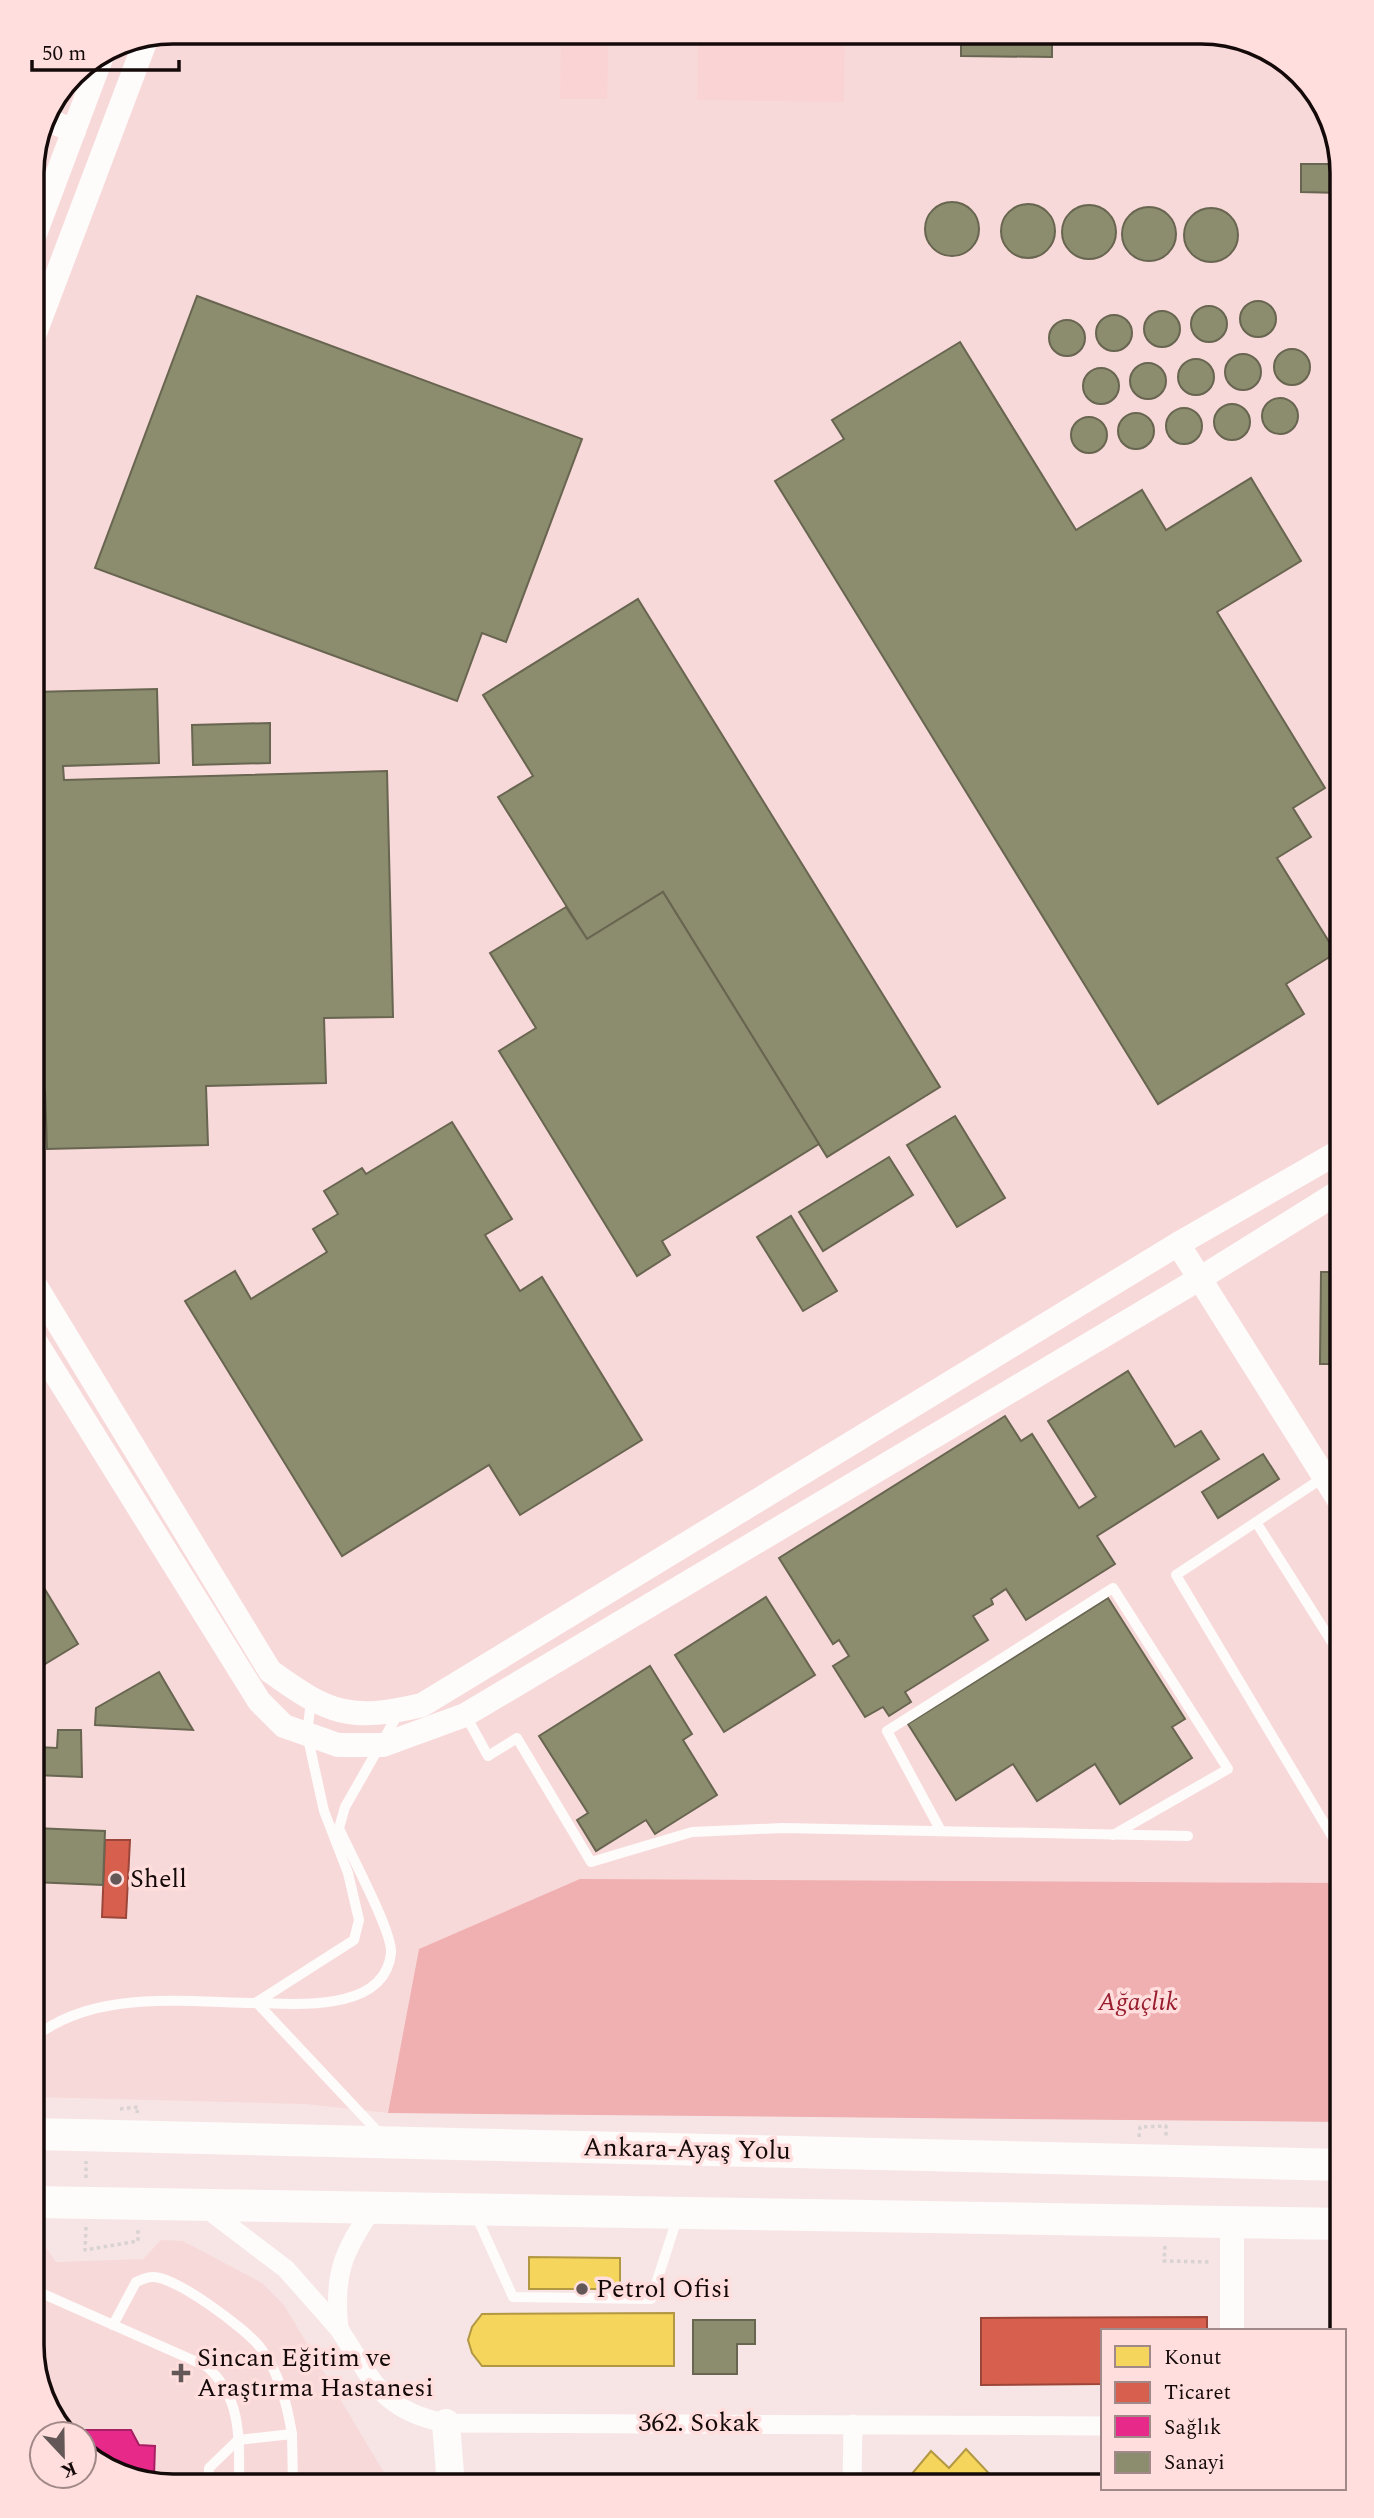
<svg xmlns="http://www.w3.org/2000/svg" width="1374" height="2518" font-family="Spectral,serif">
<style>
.built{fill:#f8d9d9}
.green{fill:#fad4d4}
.forest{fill:#f0afb0}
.homes{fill:#f6d55c;stroke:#b29843;stroke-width:2}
.shops{fill:#d6604d;stroke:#9c4639;stroke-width:2}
.health{fill:#e7298a;stroke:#a82064;stroke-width:2}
.industry{fill:#8c8c6e;stroke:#686550;stroke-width:2}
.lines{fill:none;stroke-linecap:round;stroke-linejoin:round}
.path{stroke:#d8d2d2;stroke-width:3.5;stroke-dasharray:3.5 3.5;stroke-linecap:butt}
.service{stroke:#fefbfb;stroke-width:10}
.minor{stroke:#fefbfb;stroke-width:19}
.tertiary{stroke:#fefbfb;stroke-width:24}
.secondary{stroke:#fefbfb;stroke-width:28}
.trunk{stroke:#fefbfb;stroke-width:32}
.poi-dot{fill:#635757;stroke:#ffdedd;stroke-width:2.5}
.labels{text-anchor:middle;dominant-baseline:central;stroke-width:7;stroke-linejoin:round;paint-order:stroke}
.poi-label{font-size:26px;fill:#140a0a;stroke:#ffdedd;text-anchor:start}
.park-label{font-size:26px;font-style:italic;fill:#981e2f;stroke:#ffdedd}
.street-label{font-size:26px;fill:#140a0a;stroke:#ffdedd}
.rim{fill:none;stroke:#140a0a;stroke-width:3.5}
</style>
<rect width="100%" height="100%" fill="#f7e5e5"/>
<g class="built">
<polygon points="172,32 1211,32 1287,60 1332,118 1342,172 1342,1883 580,1880 419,1949 388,2113 305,2104 32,2097 32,164 42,118 73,72 119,42"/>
<polygon points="32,2236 38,2236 56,2262 143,2259 161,2240 183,2241 262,2283 284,2305 392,2486 164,2486 94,2463 84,2434 70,2434 42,2400 32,2346"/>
</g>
<g class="green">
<polygon points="561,32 609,32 607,99 560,99"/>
<polygon points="698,32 845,32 844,102 697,100"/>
</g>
<polygon class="forest" points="580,1879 1342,1883 1342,2122 388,2113 419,1949"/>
<g class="homes">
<polygon points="529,2257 620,2258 620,2289 529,2289"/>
<polygon points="674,2313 674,2366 482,2366 472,2353 468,2340 472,2327 482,2314"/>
<polygon points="966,2449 998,2483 994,2486 910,2486 905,2482 931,2451 949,2468"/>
</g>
<g class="shops">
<polygon points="105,1840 130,1840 126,1918 102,1917"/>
<polygon points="1207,2317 1207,2331 1103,2331 1103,2384 981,2385 981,2318"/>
</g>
<polygon class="health" points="67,2430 131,2430 139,2445 155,2446 154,2477 157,2484 94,2463 84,2451 84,2434 70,2434"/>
<g class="industry">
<polygon points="961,32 1052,32 1052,57 961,56"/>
<polygon points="1301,164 1341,164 1342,193 1301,192"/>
<circle cx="952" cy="229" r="27"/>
<circle cx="1028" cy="231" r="27"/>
<circle cx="1089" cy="232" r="27"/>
<circle cx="1149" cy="234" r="27"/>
<circle cx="1211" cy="235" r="27"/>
<polygon points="197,296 582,439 506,642 482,633 457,701 95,568"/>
<circle cx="1258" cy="319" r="18"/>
<circle cx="1209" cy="324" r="18"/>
<circle cx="1162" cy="329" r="18"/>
<circle cx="1114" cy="333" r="18"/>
<circle cx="1067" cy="338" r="18"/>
<polygon points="960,342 1076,530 1142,490 1166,530 1251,478 1301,561 1217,612 1325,788 1293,808 1311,837 1277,858 1336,953 1286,984 1304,1014 1158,1104 775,481 844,439 832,420"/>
<circle cx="1292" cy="367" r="18"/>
<circle cx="1243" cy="372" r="18"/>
<circle cx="1196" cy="377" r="18"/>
<circle cx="1148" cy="381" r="18"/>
<circle cx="1101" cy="386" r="18"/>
<circle cx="1280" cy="416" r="18"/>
<circle cx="1232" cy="422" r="18"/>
<circle cx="1184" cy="426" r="18"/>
<circle cx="1136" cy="431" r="18"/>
<circle cx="1089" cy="435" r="18"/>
<polygon points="638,599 940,1087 827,1157 663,892 587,939 498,797 533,776 483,695"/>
<polygon points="157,689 159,763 63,766 64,780 387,771 393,1017 324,1018 326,1083 206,1086 208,1145 47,1149 45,1090 32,1090 32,692"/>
<polygon points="270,723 270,763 193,765 192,725"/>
<polygon points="663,892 819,1144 662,1241 670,1255 637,1276 499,1051 536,1028 490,953 566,907 587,939"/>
<polygon points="955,1116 1005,1198 957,1227 907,1145"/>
<polygon points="452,1122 512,1219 485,1235 520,1291 542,1277 642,1440 520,1515 489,1465 342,1556 185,1301 235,1271 251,1299 327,1252 313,1229 338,1214 324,1191 362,1168 366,1174"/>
<polygon points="889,1157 913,1195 823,1251 799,1212"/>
<polygon points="791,1216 837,1291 803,1311 757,1237"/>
<polygon points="1321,1272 1342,1272 1342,1364 1320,1364"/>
<polygon points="1128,1371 1175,1447 1201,1431 1219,1459 1097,1536 1115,1564 1026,1620 1006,1589 991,1599 993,1604 973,1616 988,1640 905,1692 911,1702 889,1716 883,1707 865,1717 833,1666 849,1656 839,1640 833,1644 779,1558 1005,1416 1021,1441 1032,1434 1079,1508 1096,1497 1048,1421"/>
<polygon points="1263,1454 1279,1479 1218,1518 1202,1492"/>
<polygon points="32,1568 78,1644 32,1672"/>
<polygon points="766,1597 815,1675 724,1732 675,1655"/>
<polygon points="1108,1598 1185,1719 1172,1727 1192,1758 1120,1804 1095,1764 1037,1801 1013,1764 956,1800 908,1724"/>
<polygon points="650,1666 692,1734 683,1740 717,1795 655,1834 646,1820 596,1851 577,1820 588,1813 539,1736"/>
<polygon points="159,1672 193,1730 95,1725 96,1708"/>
<polygon points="58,1730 81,1730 82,1777 36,1775 38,1747 57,1748"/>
<polygon points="34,1828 105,1831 103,1885 32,1882"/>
<polygon points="693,2320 755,2320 755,2344 737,2344 737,2374 693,2374"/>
</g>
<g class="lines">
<g class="path">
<polyline points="120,2109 138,2107 137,2113"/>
<polyline points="1139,2137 1140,2127 1166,2126 1166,2137"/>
<polyline points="86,2178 86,2161"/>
<polyline points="86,2227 85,2250 138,2241 138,2227"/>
<polyline points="1165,2246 1164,2261 1212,2262"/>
</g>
<g class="service">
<polyline points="1324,1477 1176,1575 1342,1853"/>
<polyline points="1256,1522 1342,1658"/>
<polyline points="466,1716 488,1756 517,1738 591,1862 692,1832 782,1828 1188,1836"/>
<polyline points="941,1831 887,1731 1113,1588 1228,1769 1113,1835"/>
<polyline points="257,2002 354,1940 359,1920 348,1873 324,1811 307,1734 311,1701"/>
<path d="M257 2003C298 2004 385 2012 391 1953 393 1932 349 1852 339 1828L345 1807 398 1714"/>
<path d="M32 2039C93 1989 182 2002 257 2003L380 2134"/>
<polyline points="475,2213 513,2297 651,2299 678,2216"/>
<path d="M32 2289 206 2366C243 2397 239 2442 239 2486"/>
<path d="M113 2325 136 2282C141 2280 147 2277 152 2277 174 2275 246 2329 260 2347 279 2371 287 2404 292 2434"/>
<polyline points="208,2486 209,2468 238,2440 292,2434 293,2486"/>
</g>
<g class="minor">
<path d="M203 2206 286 2269 339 2329C333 2274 343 2252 373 2208"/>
<path d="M339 2329C372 2379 381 2411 446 2423L1103 2426"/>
<polyline points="852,2486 853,2424"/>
</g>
<g class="tertiary">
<polyline points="43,118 74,131"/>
<polyline points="32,242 103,53"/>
<polyline points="32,341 147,37"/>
<polyline points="1178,1244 1342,1505"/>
<path d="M32 1280 270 1671C329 1714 350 1722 422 1705L1178 1244 1342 1150"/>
<polyline points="32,1336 259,1701 284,1726 338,1745 383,1745 465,1715 1199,1279 1342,1190"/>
<polyline points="1232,2222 1232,2331"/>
</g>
<polyline class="secondary" points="446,2423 451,2486"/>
<g class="trunk">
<polyline points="32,2134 1342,2165"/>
<polyline points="32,2202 1342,2224"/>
</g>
</g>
<g class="poi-dot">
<circle cx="116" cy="1879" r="7"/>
<circle cx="582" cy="2289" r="7"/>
<path d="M177.5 2362.5h7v7h7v7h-7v7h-7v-7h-7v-7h7z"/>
</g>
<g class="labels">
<g class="poi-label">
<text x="130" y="1879">Shell</text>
<text x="596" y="2289">Petrol Ofisi</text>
<text x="197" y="2358">Sincan Eğitim ve<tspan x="197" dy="30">Araştırma Hastanesi</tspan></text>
</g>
<g class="park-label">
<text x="1138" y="2002">Ağaçlık</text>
</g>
<g class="street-label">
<text transform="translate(687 2149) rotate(1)">Ankara-Ayaş Yolu</text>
<text x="699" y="2423">362. Sokak</text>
</g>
</g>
<path d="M0 0H1374V2518H0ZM173 44H1201A129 129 0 0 1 1330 173V2345A129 129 0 0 1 1201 2474H173A129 129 0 0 1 44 2345V173A129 129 0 0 1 173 44Z" fill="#ffdedd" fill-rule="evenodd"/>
<path class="rim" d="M173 44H1201A129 129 0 0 1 1330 173V2345A129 129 0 0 1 1201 2474H173A129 129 0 0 1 44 2345V173A129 129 0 0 1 173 44Z"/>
<rect x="1101" y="2329" width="245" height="161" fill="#ffdedd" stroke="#a18989" stroke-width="2"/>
<rect x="1115" y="2346" width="35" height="21" fill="#f6d55c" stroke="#a18989" stroke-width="2"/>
<text x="1164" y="2364" font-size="21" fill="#140a0a">Konut</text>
<rect x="1115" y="2382" width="35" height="21" fill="#d6604d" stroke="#a18989" stroke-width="2"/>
<text x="1164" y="2399" font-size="21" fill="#140a0a">Ticaret</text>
<rect x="1115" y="2416" width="35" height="21" fill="#e7298a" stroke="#a18989" stroke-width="2"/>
<text x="1164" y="2434" font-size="21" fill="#140a0a">Sağlık</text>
<rect x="1115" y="2452" width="35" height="21" fill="#8c8c6e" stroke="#a18989" stroke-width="2"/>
<text x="1164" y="2469" font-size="21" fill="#140a0a">Sanayi</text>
<g transform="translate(63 2455) rotate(158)"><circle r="33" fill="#ffdedd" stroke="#a18989" stroke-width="2"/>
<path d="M0-5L12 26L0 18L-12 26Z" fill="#635757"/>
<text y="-10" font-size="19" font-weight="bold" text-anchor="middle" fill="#140a0a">K</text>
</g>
<path d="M32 60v10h147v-10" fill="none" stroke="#140a0a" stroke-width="3.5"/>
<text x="42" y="60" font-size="21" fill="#140a0a" stroke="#ffdedd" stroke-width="5" paint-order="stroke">50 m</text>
</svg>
